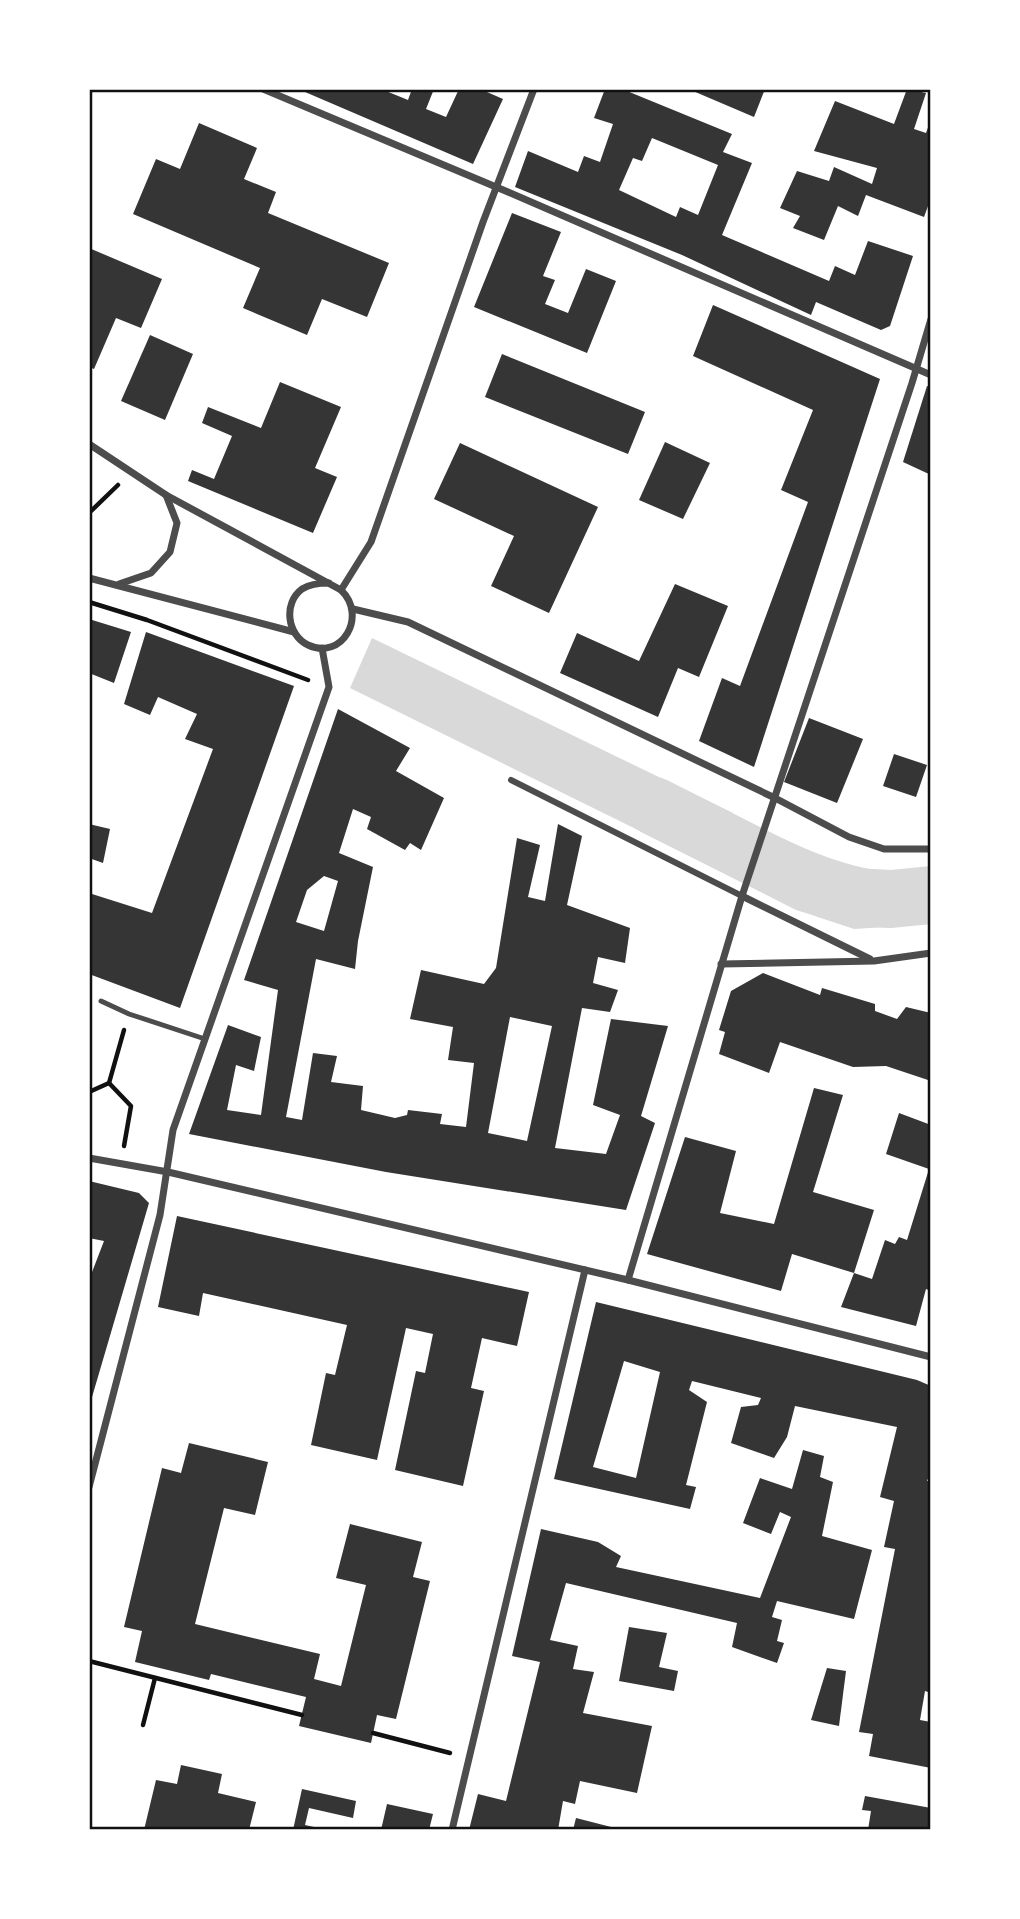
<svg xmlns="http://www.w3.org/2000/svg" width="1020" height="1919" font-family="Jost,sans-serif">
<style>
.water{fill:#d9d9d9}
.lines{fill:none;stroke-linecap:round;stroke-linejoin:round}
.river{stroke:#d9d9d9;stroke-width:58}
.building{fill:#353535;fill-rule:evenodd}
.path{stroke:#111;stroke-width:4.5}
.service{stroke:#4c4c4c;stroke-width:5}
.pedestrian{stroke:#4c4c4c;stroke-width:6}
.minor{stroke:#4c4c4c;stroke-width:7}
.neatline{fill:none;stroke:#111;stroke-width:2.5}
</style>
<rect width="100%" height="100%" fill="#fff"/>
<g class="water">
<polygon points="372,638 733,813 717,869 350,688"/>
<path d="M782 838C831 861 876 877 931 872V924L854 929 818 917 765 892Z"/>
</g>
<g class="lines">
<polyline class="river" points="654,806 807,883 852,897 891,899 931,895"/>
</g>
<g class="building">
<polygon points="298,89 381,89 408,100 412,89 434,89 426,109 446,117 459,89 480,89 503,99 473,164"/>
<path d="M605 89H622L732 134 723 152 752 163 722 235 829 281 835 266 855 275 868 241 913 256 890 326 881 330 816 302 811 315 682 255 515 187 528 151 578 172 584 156 600 162 613 124 594 118ZM652 138 718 165 698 215 680 207 676 217 619 190 633 158 642 161Z"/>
<polygon points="694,89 765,89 754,117 693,91"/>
<polygon points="907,89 926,93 914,129 926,133 931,119 931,198 924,217 866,195 858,216 838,206 824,240 793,228 800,216 780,208 797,171 829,181 834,167 872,184 877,168 814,151 835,101 894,124"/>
<polygon points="199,123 257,148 244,179 276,192 268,213 389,263 367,317 322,299 307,335 243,308 260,268 133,214 156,159 180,169"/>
<polygon points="512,213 561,232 543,276 555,280 545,304 568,313 586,269 616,281 587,353 474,307"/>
<polygon points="89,248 162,279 141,328 116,318 94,369 89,367"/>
<polygon points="713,305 880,379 754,767 699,741 722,678 740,686 808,502 781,490 813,410 693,356"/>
<polygon points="150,335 193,354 165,420 121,401"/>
<polygon points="502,354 645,412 628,454 485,397"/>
<polygon points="280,382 341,407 315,468 337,477 313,533 188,481 192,470 214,479 232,436 202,423 208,407 261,428"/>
<polygon points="927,386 931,387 931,475 903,462"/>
<polygon points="665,442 710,463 683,519 639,500"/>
<polygon points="460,443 598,507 549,613 491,586 514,536 434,499"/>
<polygon points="675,584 728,606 699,677 678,668 658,717 560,673 577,633 639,661"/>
<polygon points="89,619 131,632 114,683 89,673"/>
<polygon points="146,632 294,686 180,1008 89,974 89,901 92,894 152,913 213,749 185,739 197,714 158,697 150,715 124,704"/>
<path d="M338 709 410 748 396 771 444 798 421 850 410 843 405 850 367 829 371 817 353 809 339 853 373 867 358 941 355 969 316 959 286 1117 302 1120 313 1053 337 1056 331 1082 363 1086 361 1110 395 1118 407 1115 408 1110 442 1114 440 1124 466 1127 474 1063 448 1060 453 1027 410 1019 421 970 484 984 496 968 517 838 540 845 528 897 545 901 558 824 582 836 567 905 630 928 625 963 598 957 593 983 618 990 610 1012 582 1008 555 1148 606 1154 620 1115 593 1105 611 1019 668 1026 641 1116 655 1123 626 1210 386 1172 189 1134 228 1025 261 1037 254 1071 236 1065 227 1110 261 1115 278 990 244 980ZM324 876 338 881 324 931 296 922 307 890ZM510 1017 552 1026 527 1141 488 1133Z"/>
<polygon points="809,718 863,739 837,803 784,782"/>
<polygon points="894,754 927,765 916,797 883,786"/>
<polygon points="89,824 110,829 103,863 89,858"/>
<polygon points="763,973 820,995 822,988 875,1004 875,1011 897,1019 906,1007 931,1013 931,1081 886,1066 853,1067 780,1042 769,1073 719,1054 725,1032 719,1030 731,991"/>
<polygon points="814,1088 843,1095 813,1192 874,1210 854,1273 792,1254 781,1291 647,1254 685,1137 736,1151 720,1213 774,1224"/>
<polygon points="899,1113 931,1125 931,1291 926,1289 916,1326 841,1307 854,1273 872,1279 885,1240 895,1244 899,1237 907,1240 929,1169 886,1154"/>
<polygon points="89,1181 139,1193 149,1203 90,1404 89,1280 104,1241 89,1238"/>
<polygon points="177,1216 529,1292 517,1346 482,1338 471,1388 484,1391 463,1486 395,1470 416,1371 425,1373 433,1334 406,1328 377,1460 311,1445 326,1373 335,1375 347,1325 203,1293 199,1316 158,1307"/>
<path d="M596 1302 917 1380 931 1386V1471L927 1481H931V1693L925 1691 920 1720 931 1722V1768L869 1756 873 1734 859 1732 895 1549 884 1547 894 1501 880 1497 897 1427 795 1406 787 1437 774 1458 731 1443 741 1407 758 1405 761 1398 692 1381 689 1390 707 1402 686 1485 696 1487 690 1509 554 1479ZM624 1361 660 1372 636 1478 593 1467Z"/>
<polygon points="189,1443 268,1462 255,1515 224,1508 195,1624 320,1654 314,1679 341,1686 366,1585 336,1578 350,1524 422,1542 413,1577 430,1581 396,1719 377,1715 371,1743 299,1726 306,1697 211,1674 209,1680 135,1662 142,1631 124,1627 162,1468 181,1473"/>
<polygon points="803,1450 824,1456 820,1477 833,1482 822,1536 872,1550 854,1619 777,1601 772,1617 782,1620 777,1641 784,1643 777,1663 732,1647 737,1623 566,1583 550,1640 578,1646 573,1669 594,1672 583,1713 652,1726 637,1793 580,1781 575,1804 563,1801 558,1830 469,1830 478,1794 506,1801 540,1662 512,1656 541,1529 598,1542 621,1556 616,1567 760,1598 791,1517 780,1512 771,1534 743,1523 760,1478 792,1489"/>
<polygon points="629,1627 667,1633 659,1667 678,1671 674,1691 619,1681"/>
<polygon points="827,1668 846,1671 839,1726 811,1720"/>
<polygon points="181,1765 222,1774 218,1793 256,1802 249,1830 144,1830 156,1780 177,1784"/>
<polygon points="302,1789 356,1801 353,1818 309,1808 305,1825 314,1827 314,1830 293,1830"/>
<polygon points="865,1796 931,1808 931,1830 868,1830 871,1811 862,1810"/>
<polygon points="387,1804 433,1814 429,1830 381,1830"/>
<polygon points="576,1818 619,1829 619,1830 573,1830"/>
</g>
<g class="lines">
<g class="path">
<polyline points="89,513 118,485"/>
<polyline points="89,602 147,620 308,680"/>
<polyline points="109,1083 124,1030"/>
<polyline points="89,1092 109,1083 131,1106 124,1146"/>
<polyline points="89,1661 302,1715"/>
<polyline points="143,1725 155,1678"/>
<polyline points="373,1733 450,1753"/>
</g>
<polyline class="service" points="101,1001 129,1014 205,1039"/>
<polyline class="pedestrian" points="511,780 742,896"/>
<g class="minor">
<polyline points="263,89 508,192 931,375"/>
<path d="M89 444 166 495 341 590C368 616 342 661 308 645 287 635 283 603 302 589 310 584 320 583 329 583"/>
<polyline points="89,578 294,632"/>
<polyline points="119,584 151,573 170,552 177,523 166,495"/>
<polyline points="341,590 371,542 483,222 534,89"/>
<polyline points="353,609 408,622 775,798 849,837 884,849 931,849"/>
<polyline points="742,896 870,959"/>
<polyline points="721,964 874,961 931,953"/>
<polyline points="89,1158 168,1172 628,1280 931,1357"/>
<polyline points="628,1280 742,896 912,383 931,319"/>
<polyline points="89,1487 160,1215 173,1130 329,687 322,648"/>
<polyline points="452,1830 585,1270"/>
</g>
</g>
<rect width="1020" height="1919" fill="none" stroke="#ffffff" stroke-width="182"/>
<rect x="91" y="91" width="838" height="1737" class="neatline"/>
</svg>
